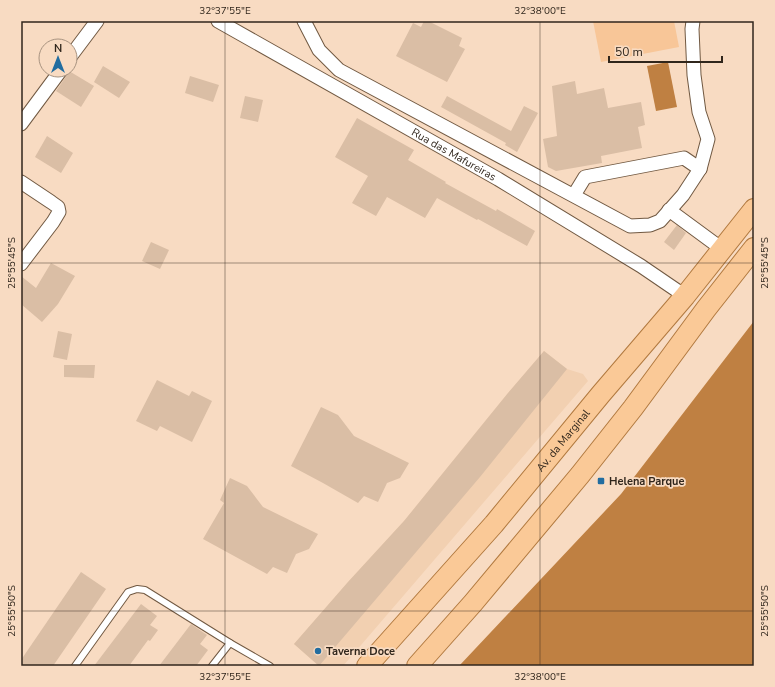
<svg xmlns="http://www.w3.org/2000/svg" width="775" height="687" font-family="'Nunito Sans',sans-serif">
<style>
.built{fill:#f2d0b1}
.green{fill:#f8c698}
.water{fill:#bf8042}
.building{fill:#dabea5}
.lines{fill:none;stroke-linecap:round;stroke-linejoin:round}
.service-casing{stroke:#715942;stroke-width:8}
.minor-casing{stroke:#715942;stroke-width:15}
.primary-casing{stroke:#b1793f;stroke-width:22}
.service{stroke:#fff;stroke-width:6}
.minor{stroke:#fff;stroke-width:13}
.primary{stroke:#fac997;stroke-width:20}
.ticks{fill:none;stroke:#30261c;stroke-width:1;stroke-opacity:0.45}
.poi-dot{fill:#226da0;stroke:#f8dbc2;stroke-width:1.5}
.labels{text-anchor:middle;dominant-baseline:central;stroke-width:3.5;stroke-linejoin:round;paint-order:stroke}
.street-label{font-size:11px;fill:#30261c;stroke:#f8dbc2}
.poi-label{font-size:11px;font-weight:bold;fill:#30261c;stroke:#f8dbc2;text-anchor:start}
.neatline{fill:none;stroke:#30261c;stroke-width:1.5}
.ticks-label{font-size:10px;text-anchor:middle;fill:#30261c}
</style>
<rect width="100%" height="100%" fill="#f8dbc2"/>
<polygon class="built" points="544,351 567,369 583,374 588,381 343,666 319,666 294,644 348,582 404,521 508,393"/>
<polygon class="green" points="593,21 674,21 679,47 601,62"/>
<g class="water">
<polygon points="668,62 677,107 656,111 647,66"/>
<polygon points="754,321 754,666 459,666 621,494"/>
</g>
<g class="building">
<polygon points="424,21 428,21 462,38 459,46 465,49 447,82 396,56 413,23 421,27"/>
<polygon points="103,66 130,82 119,98 94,82"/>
<polygon points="69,71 94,86 81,107 56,91 67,75"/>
<polygon points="190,76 219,85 213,102 185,93"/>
<polygon points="575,81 577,94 604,88 608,108 641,102 645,125 638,127 642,148 601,156 602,163 556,171 548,167 543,139 557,136 552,86"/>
<polygon points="245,96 263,100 258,122 240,118"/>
<polygon points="447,96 511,131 524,106 538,113 517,152 505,145 506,143 441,107"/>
<polygon points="357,118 414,150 408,160 446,182 445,183 496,211 497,209 535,231 527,246 478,219 477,220 437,198 425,218 387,197 376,216 352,203 368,176 335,157"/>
<polygon points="47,136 73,153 61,173 35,157"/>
<polygon points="677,225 686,233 674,250 664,242"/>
<polygon points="151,242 169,250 160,269 142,261"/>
<polygon points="51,263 75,276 58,304 42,322 21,304 21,276 36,288"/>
<polygon points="58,331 72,334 67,360 53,357"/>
<polygon points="544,351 567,369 480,477 319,666 294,644 348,582 404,521 508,393"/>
<polygon points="64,365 95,365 94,378 64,377"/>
<polygon points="157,380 189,396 192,391 212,401 192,442 160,426 157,431 136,421"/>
<polygon points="321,407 338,415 354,436 409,463 400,478 387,483 378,502 364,496 358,503 323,483 291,466"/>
<polygon points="230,478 247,486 263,507 318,534 309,549 296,554 287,573 273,567 267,574 203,539 224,503 220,500"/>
<polygon points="81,572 106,589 53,666 21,666 21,660"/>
<polygon points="141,604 157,616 150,625 158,630 150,641 148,640 129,666 94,666"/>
<polygon points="191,624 207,635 200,644 208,650 196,666 159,666"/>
</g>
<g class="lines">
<defs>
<g id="service">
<polyline points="75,666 128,592 137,589 145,590 230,643 270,666"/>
<polyline points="212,666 230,643"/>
</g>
<g id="minor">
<path id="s1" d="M218 21 498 179 641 266 685 296"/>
<polyline points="304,21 319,50 339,70 630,226 650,225 660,221 683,195 700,169 708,139 699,112 694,75 692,29 693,21"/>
<polyline points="70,57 97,21"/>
<polyline points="21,124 61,70"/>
<polyline points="21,182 51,202 58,207 59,212 53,222 21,264"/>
<polyline points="574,195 585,177 684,158 700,169"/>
<polyline points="669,210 722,249"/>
</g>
<g id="primary">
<path id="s2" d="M367 666 494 524 601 394 685 296 754 209"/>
<polyline points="417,666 473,603 580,475 633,408 706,309 754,248"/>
</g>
</defs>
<use href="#service" class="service-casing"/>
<use href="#minor" class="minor-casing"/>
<use href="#primary" class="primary-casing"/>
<use href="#service" class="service"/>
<use href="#minor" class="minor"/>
<use href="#primary" class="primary"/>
</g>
<path class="ticks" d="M225 21V666M540 21V666M21 263H754M21 611H754"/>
<g class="poi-dot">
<rect x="597" y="477" width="8" height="8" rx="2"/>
<circle cx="318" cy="651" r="4"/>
</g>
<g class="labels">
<g class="street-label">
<text stroke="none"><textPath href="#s1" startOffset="271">Rua das Mafureiras</textPath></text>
<text stroke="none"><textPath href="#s2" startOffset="299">Av. da Marginal</textPath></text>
</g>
<g class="poi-label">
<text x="609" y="481">Helena Parque</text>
<text x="326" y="651">Taverna Doce</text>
</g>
</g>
<rect width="775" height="687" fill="none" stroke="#f8dbc2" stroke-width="44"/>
<g transform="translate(58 58)"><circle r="19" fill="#f8dbc2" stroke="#a89380"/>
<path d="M0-3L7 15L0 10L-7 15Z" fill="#226da0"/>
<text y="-6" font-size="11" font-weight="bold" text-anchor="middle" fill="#30261c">N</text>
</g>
<path d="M609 56v6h113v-6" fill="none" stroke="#30261c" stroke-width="2"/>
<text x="615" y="56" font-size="12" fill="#30261c" stroke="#f8dbc2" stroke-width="3" paint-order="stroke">50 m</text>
<rect x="22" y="22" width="731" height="643" class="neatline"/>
<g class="ticks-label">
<text x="225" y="14">32°37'55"E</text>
<text x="540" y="14">32°38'00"E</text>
<text transform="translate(11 263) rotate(-90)" y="4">25°55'45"S</text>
<text transform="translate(764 263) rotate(-90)" y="4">25°55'45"S</text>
<text transform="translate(11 611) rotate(-90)" y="4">25°55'50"S</text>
<text transform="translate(764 611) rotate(-90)" y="4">25°55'50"S</text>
<text x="225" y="680">32°37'55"E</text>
<text x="540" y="680">32°38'00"E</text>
</g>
</svg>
